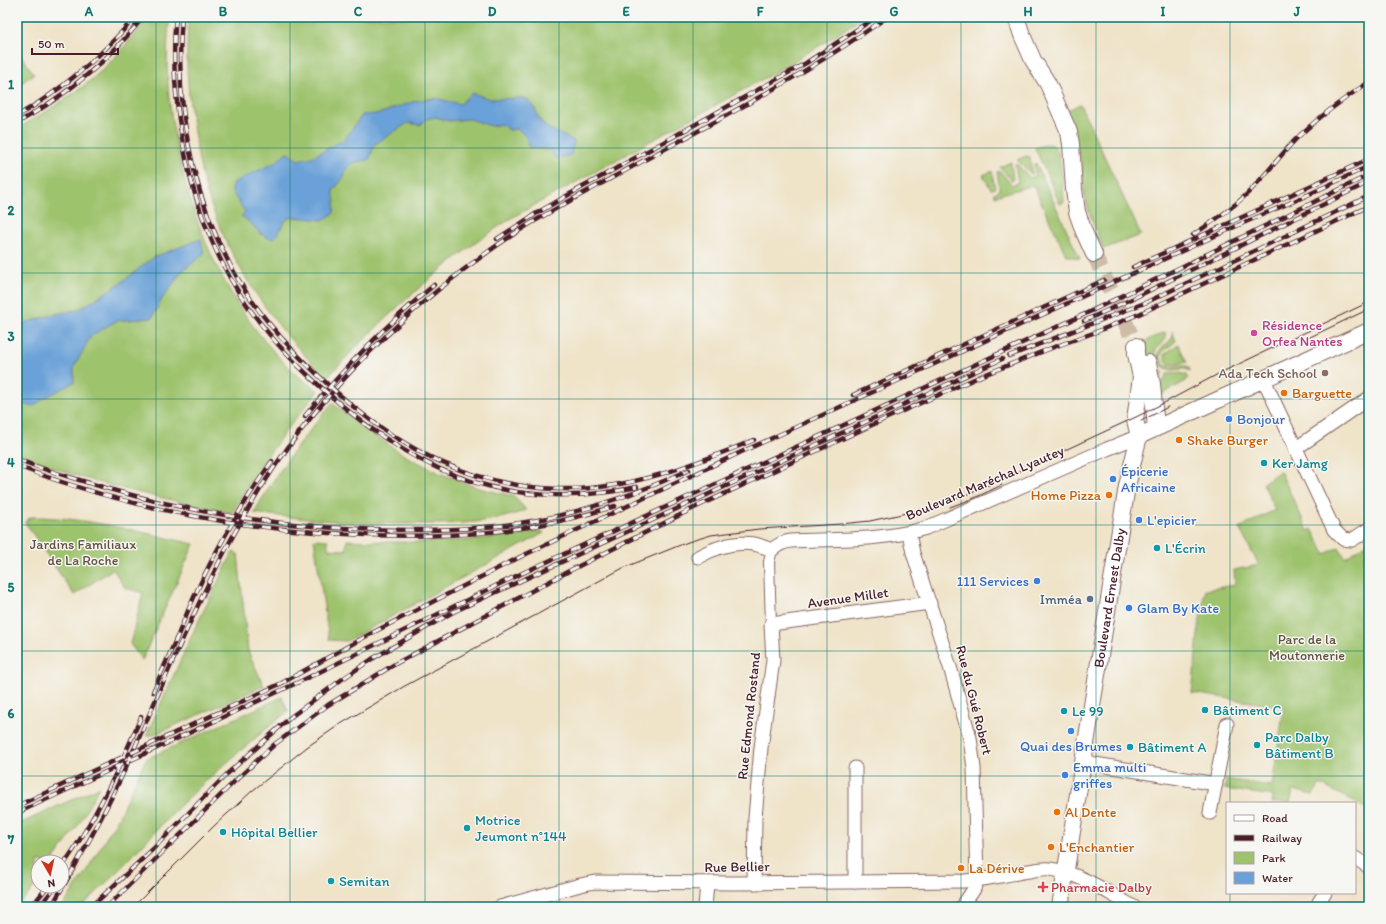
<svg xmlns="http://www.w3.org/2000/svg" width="1386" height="924" font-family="Itim,sans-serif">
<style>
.green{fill:#9ec36d;stroke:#74714c}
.water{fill:#6aa1d8;stroke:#5a6082}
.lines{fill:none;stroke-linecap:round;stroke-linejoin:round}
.tertiary-tunnel{stroke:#cebca9;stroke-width:16;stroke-dasharray:16 8;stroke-linecap:butt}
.pedestrian-casing{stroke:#846462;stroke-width:12}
.minor-casing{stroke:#846462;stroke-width:15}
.tertiary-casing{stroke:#846462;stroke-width:18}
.pedestrian{stroke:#fff;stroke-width:10}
.minor{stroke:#fff;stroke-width:13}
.tertiary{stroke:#fff;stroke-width:16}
.tram{stroke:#4a1f2b;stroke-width:1}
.rail-casing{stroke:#4a1f2b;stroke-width:4.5}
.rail{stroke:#f6f6f2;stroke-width:3;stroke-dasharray:9;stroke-linecap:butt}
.grid{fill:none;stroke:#0f766e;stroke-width:1;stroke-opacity:0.55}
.hotel-dot{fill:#d1479c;stroke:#f6f6f2;stroke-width:1.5}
.education-dot{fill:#8d6e63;stroke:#f6f6f2;stroke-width:1.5}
.food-dot{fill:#e8710a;stroke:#f6f6f2;stroke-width:1.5}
.shop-dot{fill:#3f7fe0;stroke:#f6f6f2;stroke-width:1.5}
.culture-dot{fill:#0f9aa8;stroke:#f6f6f2;stroke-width:1.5}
.service-dot{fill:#5c6f8a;stroke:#f6f6f2;stroke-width:1.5}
.health-dot{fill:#e0444e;stroke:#f6f6f2;stroke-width:1.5}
.labels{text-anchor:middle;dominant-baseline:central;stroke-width:3;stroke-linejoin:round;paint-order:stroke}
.hotel-label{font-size:14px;fill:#b23c85;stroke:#f6f6f2;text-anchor:start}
.education-label{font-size:14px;fill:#785e54;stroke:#f6f6f2;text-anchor:end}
.food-label{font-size:14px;fill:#c56008;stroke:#f6f6f2;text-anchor:start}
.shop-label{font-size:14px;fill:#366cbe;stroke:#f6f6f2;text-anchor:start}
.culture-label{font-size:14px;fill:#0d838f;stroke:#f6f6f2;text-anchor:start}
.street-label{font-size:14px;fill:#4a1f2b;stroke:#f6f6f2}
.park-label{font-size:14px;fill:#63503f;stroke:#f6f6f2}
.service-label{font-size:14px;fill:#4e5e75;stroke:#f6f6f2;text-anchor:end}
.health-label{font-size:14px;fill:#be3a42;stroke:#f6f6f2;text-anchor:start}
.neatline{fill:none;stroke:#0f766e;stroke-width:1.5}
.grid-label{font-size:13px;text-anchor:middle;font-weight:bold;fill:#0f766e}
</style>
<rect width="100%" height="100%" fill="#f6f6f2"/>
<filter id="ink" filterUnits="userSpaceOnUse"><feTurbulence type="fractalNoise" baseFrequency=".025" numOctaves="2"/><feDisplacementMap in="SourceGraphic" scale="8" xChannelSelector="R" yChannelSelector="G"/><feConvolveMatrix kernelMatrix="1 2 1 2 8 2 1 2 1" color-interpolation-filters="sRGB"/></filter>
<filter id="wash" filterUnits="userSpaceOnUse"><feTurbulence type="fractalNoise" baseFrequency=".012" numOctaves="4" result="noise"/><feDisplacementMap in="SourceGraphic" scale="16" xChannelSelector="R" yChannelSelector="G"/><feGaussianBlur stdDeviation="0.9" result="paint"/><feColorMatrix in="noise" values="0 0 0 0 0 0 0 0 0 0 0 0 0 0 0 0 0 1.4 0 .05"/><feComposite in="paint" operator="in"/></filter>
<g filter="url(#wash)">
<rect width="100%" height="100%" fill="#efe3c8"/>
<g class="green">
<path d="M148 17H170C164 61 168 104 177 147 191 217 218 283 263 339 273 351 284 364 296 374 302 380 310 385 318 391L284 433 259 468 232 513C159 497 85 484 17 453V129C47 111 77 94 102 70 119 54 134 35 148 17Z"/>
<path d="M189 17H864L824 43 774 73 513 217C444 262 383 317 327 378 271 324 226 259 204 183 199 164 196 145 193 126 187 90 185 53 189 17Z"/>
<polygon points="17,50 34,74 20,84 17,80"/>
<polygon points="1080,104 1141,235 1103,249 1089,212 1084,193 1083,174 1080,156 1064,112"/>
<path d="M1047 144C1049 144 1051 144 1053 145 1062 151 1063 191 1064 202L1060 204 1035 148Z"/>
<polygon points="1026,156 1030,157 1032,174 1031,174 1017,160"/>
<polygon points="1011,162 1013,180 1012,181 1000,167"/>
<polygon points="1036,163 1080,259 1066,255 1033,185 995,196 994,193 1000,190 997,172 1000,171 1012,185 1018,183 1015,164 1017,164 1030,178 1035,176 1034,164"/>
<polygon points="992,171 995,188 991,189 983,175"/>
<path d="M1172 331 1176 341C1172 345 1167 347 1163 352 1161 354 1160 357 1162 361 1166 372 1180 363 1189 367L1190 371C1190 371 1185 369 1184 369 1181 368 1178 370 1175 370 1165 371 1155 362 1159 351 1162 346 1169 343 1173 337Z"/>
<path d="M1165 332 1166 338C1164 342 1160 344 1157 348 1151 356 1156 367 1163 372L1157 386 1150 357 1143 342Z"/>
<path d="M1178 344 1187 362C1179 364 1170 368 1165 360V354Z"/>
<polygon points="1180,373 1187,375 1188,378 1186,381 1159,396 1157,390 1163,382 1167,374"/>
<path d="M332 403 371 433 404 455 439 473 478 488 513 496 526 510C494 523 458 524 424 524 366 525 311 520 254 513 275 474 303 438 332 403Z"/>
<polygon points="1280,471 1308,531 1312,529 1325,554 1339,547 1345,558 1369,542 1369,810 1320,784 1313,795 1293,790 1290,803 1272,803 1273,796 1225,789 1226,779 1272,786 1284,707 1192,693 1199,626 1205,590 1235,585 1234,570 1259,565 1239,528 1275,510 1263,483"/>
<path d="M31 517C86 517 140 532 194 544L142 660 130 644 143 593 125 588 113 569 74 595 25 522Z"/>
<path d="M541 531 544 533 347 641 329 640 314 539 328 540V549L346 550 347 540C382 542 417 543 452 541 482 540 511 535 541 531Z"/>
<polygon points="233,552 238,554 248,651 264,686 153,735 146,736 196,626"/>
<path d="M282 697 288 711C247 745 207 778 170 816 141 846 113 878 81 907H62L85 873 116 822 146 759Z"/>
<polygon points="99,787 79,824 52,862 38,862 38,881 28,895 17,906 17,825"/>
</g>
<g class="water">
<path d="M472 93 490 99 525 98 534 106 539 119 546 127 574 141 571 155 557 158 553 157 552 150 530 148 525 136 518 129 509 130 502 124 491 126 470 119 449 121 436 117 427 119 420 125 408 123 375 144 369 160 355 162 346 169 344 177 333 191 335 201 334 213 323 220 291 217 285 221 274 239C258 237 254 223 241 216L245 212 232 192 233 183 276 162 286 152 298 160 312 157 345 139 362 115 378 114 415 101 435 98 460 104Z"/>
<path d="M201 239 204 254 182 271 162 299 152 318 116 321 91 336 74 367V382C60 390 46 396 34 406L17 404V325L56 314 80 309 122 282 154 257Z"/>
</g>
</g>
<g filter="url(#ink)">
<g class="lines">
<polyline class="tertiary-tunnel" points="1094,254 1136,346"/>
<defs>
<polyline id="pedestrian" points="771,624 769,562 772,550"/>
<g id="minor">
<polyline points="1264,380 1334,530 1343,539 1352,540 1369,529"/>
<polyline points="1295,449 1369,398"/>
<polyline points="909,533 913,553 950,667 970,738 974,768 977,880 974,889 962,907"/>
<path d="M698 557C714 548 735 541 754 544 760 545 766 548 772 550 778 544 783 542 791 541 835 539 883 541 926 528L1107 449 1139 436"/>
<polyline points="1083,762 1216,784"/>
<polyline points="855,768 855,882"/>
<polyline points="1210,813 1227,724"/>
<polyline points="1355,858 1366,865"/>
<polyline points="754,883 755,818 761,748 773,660 771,624 930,603"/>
<polyline points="1319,902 1325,893"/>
<path d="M500 907 580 885 595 882 734 883 964 881C986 880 1007 874 1029 871 1035 870 1043 868 1050 869 1080 873 1108 893 1134 907"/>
<polyline points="705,907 707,884"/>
</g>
<g id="tertiary">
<polyline points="1016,17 1022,35 1033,60 1048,84 1069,132 1071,144 1074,189 1077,212 1084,232 1094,254"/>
<polyline points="1136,346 1136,354 1141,377 1135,420 1139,436"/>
<polyline points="1148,363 1152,384 1156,428"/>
<path id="s1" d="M1060 907 1127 486 1139 436 1369 331"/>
</g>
</defs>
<use href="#pedestrian" class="pedestrian-casing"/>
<use href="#minor" class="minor-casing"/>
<use href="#tertiary" class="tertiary-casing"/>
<use href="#pedestrian" class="pedestrian"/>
<use href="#minor" class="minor"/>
<use href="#tertiary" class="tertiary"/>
<g class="tram">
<polyline points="1306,339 1369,309"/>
<polyline points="1141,421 1168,407"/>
<polyline points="950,507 972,499 1002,485"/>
<polyline points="133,907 214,826 252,791 307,747 339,725 403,687 623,568 688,542 711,535 759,529 841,524 870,521 911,512 956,499 1007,477 1136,417 1164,403 1220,373 1369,302"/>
</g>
<defs>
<g id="rail">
<path d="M176 17C173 43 174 68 176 93 183 169 205 245 249 308 274 343 300 369 332 397 423 477 515 513 637 487"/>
<path d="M182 17C173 115 197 224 255 305 280 340 310 369 342 397 405 452 475 487 560 489 627 491 693 465 754 440"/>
<path d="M17 116C62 90 101 57 135 17"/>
<path d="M17 123C65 96 109 61 143 17"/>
<path d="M1193 235C1212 222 1232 209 1248 193 1265 176 1279 157 1295 140 1316 119 1345 98 1369 82"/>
<polyline points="497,239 537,213 570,194 806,63 876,17"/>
<polyline points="1133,267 1369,159"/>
<polyline points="1084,321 1136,297 1369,182"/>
<polyline points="1009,356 1147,302 1369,196"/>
<polyline points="853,395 1104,280"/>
<path d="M305 416C344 368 387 324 434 285"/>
<path d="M17 459C36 467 56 473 76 479 182 513 295 530 407 530 451 530 495 528 538 520 590 510 641 492 689 470"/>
<path d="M17 466C129 509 247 531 367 535 454 538 532 533 615 506"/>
<path d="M175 643C199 579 233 517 272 461"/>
<polyline points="153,692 177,637"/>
<polyline points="17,806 282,683 370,634 520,557 737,454 1241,224 1301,198 1369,166"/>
<polyline points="17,813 301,681 514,577 1085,314 1369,175"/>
<path d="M62 867C95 820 119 769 141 717"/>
<polyline points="31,907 48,886"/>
<polyline points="39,907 56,886"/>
<path d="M51 907C78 862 104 815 126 767 172 665 212 560 275 466 339 372 425 292 520 230 552 210 586 192 619 174 710 124 803 77 887 17"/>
<polyline points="91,907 153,849 227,774 292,716 341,680 372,659 453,612 1002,359"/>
<polyline points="107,907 236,780 275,744 328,705 395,664 569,571 696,507 887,418 981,376 1054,347 1096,332 1139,314 1369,206"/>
</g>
</defs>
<use href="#rail" class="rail-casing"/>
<use href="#rail" class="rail"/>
</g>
</g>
<path class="grid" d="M156 17V907M290 17V907M425 17V907M559 17V907M693 17V907M827 17V907M961 17V907M1096 17V907M1230 17V803M17 148H1369M17 273H1369M17 399H1369M17 525H1369M17 651H1369M17 776H1369M1230 893V907"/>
<circle class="hotel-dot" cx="1254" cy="333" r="4"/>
<circle class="education-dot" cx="1325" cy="373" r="4"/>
<g class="food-dot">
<circle cx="1284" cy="393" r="4"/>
<circle cx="1179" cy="440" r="4"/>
<circle cx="1109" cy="495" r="4"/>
<circle cx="1057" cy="812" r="4"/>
<circle cx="1051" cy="847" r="4"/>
<circle cx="961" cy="868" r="4"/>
</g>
<g class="shop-dot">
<circle cx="1229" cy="419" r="4"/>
<circle cx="1113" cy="479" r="4"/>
<circle cx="1139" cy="520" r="4"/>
<circle cx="1037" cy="581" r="4"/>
<circle cx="1129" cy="608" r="4"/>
<circle cx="1071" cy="731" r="4"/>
<circle cx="1065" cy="775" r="4"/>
</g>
<g class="culture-dot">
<circle cx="1264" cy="463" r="4"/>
<circle cx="1157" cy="548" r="4"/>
<circle cx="1205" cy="710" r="4"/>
<circle cx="1064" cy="711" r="4"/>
<circle cx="1257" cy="745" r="4"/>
<circle cx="1130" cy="747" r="4"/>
<circle cx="467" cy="828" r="4"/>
<circle cx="223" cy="832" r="4"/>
<circle cx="331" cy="881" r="4"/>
</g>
<circle class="service-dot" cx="1090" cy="599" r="4"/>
<path class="health-dot" d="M1041 881h4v4h4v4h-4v4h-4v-4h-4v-4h4z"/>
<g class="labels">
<g class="hotel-label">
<text x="1262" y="325">Résidence<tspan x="1262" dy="16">Orfea Nantes</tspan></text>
</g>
<g class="education-label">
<text x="1317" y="373">Ada Tech School</text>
</g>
<g class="food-label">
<text x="1292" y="393">Barguette</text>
<text x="1187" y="440">Shake Burger</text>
<text x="1101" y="495" text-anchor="end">Home Pizza</text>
<text x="1065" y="812">Al Dente</text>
<text x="1059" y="847">L'Enchantier</text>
<text x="969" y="868">La Dérive</text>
</g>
<g class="shop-label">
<text x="1237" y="419">Bonjour</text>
<text x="1121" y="471">Épicerie<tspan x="1121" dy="16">Africaine</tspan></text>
<text x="1147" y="520">L'epicier</text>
<text x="1029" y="581" text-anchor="end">111 Services</text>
<text x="1137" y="608">Glam By Kate</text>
<text x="1071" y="746" text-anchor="middle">Quai des Brumes</text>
<text x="1073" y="767">Emma multi<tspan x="1073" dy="16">griffes</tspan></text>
</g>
<g class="culture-label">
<text x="1272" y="463">Ker Jamg</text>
<text x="1165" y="548">L'Écrin</text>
<text x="1213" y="710">Bâtiment C</text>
<text x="1072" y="711">Le 99</text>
<text x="1265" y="737">Parc Dalby<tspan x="1265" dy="16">Bâtiment B</tspan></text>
<text x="1138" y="747">Bâtiment A</text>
<text x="475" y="820">Motrice<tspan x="475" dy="16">Jeumont n°144</tspan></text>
<text x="231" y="832">Hôpital Bellier</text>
<text x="339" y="881">Semitan</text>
</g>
<g class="street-label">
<text transform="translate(985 483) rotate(-23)">Boulevard Maréchal Lyautey</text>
<text transform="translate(848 598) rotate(-8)">Avenue Millet</text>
<text stroke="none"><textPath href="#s1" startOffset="313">Boulevard Ernest Dalby</textPath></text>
<text transform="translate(974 700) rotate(76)">Rue du Gué Robert</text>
<text transform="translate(749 716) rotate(-84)">Rue Edmond Rostand</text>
<text transform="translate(737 867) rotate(-1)">Rue Bellier</text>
</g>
<g class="park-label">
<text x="83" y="544">Jardins Familiaux<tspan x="83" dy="16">de La Roche</tspan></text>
<text x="1307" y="639">Parc de la<tspan x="1307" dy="16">Moutonnerie</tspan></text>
</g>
<g class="service-label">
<text x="1082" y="599">Imméa</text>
</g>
<g class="health-label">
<text x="1051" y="887">Pharmacie Dalby</text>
</g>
</g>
<rect width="1386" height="924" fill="none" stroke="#f6f6f2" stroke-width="44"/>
<rect x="1226" y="802" width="130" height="92" fill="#f6f6f2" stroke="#b1a0a2"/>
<rect x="1234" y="815" width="20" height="6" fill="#ffffff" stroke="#b1a0a2"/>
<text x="1262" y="822" font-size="12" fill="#4a1f2b">Road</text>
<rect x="1234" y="835" width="20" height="6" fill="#4a1f2b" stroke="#b1a0a2"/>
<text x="1262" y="842" font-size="12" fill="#4a1f2b">Railway</text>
<rect x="1234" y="852" width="20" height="12" fill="#9ec36d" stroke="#b1a0a2"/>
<text x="1262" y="862" font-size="12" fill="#4a1f2b">Park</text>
<rect x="1234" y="872" width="20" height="12" fill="#6aa1d8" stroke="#b1a0a2"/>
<text x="1262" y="882" font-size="12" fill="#4a1f2b">Water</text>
<g transform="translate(50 874) rotate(171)"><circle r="19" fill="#f6f6f2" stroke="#b1a0a2"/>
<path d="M0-3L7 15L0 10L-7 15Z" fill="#c8321e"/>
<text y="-6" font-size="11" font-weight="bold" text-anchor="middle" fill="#4a1f2b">N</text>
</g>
<path d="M32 48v6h86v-6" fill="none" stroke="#4a1f2b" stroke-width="2"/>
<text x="38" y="48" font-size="12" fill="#4a1f2b" stroke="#f6f6f2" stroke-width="3" paint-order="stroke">50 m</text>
<rect x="22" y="22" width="1342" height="880" class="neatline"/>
<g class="grid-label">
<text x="89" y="16">A</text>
<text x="223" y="16">B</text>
<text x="358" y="16">C</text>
<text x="492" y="16">D</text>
<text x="626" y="16">E</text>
<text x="760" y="16">F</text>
<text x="894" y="16">G</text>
<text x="1028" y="16">H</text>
<text x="1163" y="16">I</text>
<text x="1297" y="16">J</text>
<text x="11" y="89">1</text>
<text x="11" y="215">2</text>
<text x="11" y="341">3</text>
<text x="11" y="467">4</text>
<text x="11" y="592">5</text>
<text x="11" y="718">6</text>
<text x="11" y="844">7</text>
</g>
</svg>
